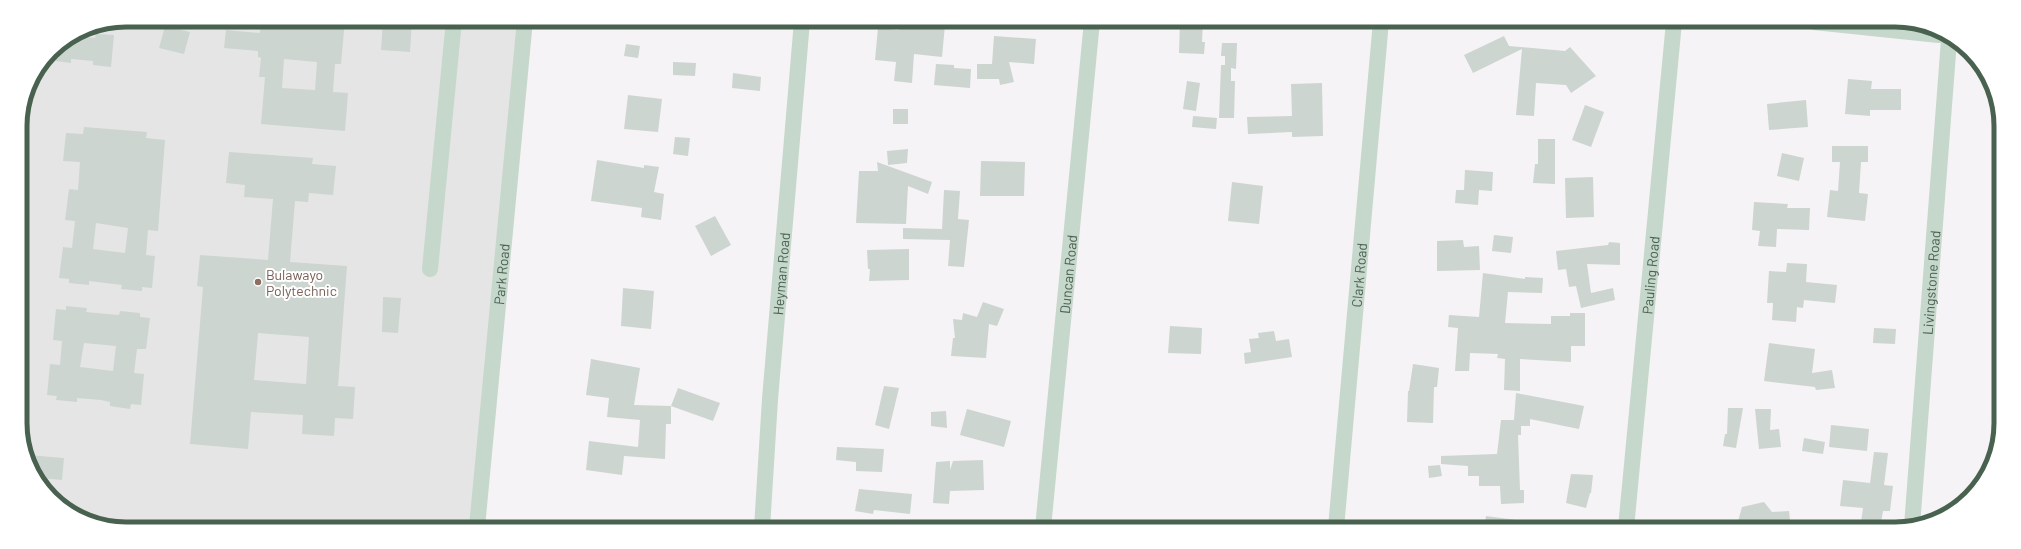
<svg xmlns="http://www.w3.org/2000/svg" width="2021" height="549" font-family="Barlow,sans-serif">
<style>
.education{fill:#e5e5e6}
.building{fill:#cdd5d0;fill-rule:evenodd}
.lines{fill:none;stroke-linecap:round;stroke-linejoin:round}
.minor{stroke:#c6d7cb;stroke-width:16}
.education-dot{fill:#8d6e63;stroke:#fff;stroke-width:1.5}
.labels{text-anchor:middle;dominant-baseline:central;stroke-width:4;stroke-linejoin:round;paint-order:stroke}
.education-label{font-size:14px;fill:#785e54;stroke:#fff;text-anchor:start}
.street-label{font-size:14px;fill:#496250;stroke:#fff}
.rim{fill:none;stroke:#496250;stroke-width:5}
</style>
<rect width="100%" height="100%" fill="#f5f3f5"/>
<polygon class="education" points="126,20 518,20 473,524 419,523 399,527 105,527 51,498 22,444 20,119 28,85 51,51 86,28"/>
<g class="building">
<path d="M261 20H345L341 64H335L333 92 348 93 345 131 261 124 265 77H259L261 58 258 57V51L224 48 226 30 260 33ZM284 59 317 62 315 90 282 88Z"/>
<polygon points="383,20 412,20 410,52 381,50"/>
<polygon points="1180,21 1203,21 1202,42 1205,42 1204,54 1179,53"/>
<polygon points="912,22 945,25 942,57 914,54 912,83 894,81 896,62 875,60 878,28 899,30 900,24 911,25"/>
<polygon points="165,26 190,32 184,54 159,48"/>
<polygon points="96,34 114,35 111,67 93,65 93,61 71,59 71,63 56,61 57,47 74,36 95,38"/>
<polygon points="994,36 1036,39 1034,64 1009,62 1014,82 1000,85 999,79 977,79 977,64 992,64"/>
<polygon points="1504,36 1509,46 1565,51 1570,47 1596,76 1571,93 1566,85 1536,83 1534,116 1516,115 1522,49 1473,73 1464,55"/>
<polygon points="1222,43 1237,43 1236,69 1231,68 1231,81 1235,81 1234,118 1219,118 1221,65 1225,65 1225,56 1221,56"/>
<polygon points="626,44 640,46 638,58 624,56"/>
<polygon points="673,62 696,63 695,76 673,75"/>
<polygon points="936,64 954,65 954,68 971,69 970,88 934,85"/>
<polygon points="733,73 761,77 760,91 732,88"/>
<polygon points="1848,79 1872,81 1871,89 1901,89 1901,110 1870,110 1870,116 1845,114"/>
<polygon points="1187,81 1200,83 1196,111 1183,109"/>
<polygon points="1322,83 1323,136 1292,137 1292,132 1248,134 1247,117 1292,116 1291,84"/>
<polygon points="628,95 662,99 658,132 624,129"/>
<polygon points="1806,100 1808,127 1769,130 1767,104"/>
<polygon points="1585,105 1604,112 1591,147 1572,140"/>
<rect x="893" y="109" width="15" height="15"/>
<polygon points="1193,116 1217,118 1216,129 1192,127"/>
<path d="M84 127 147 132 146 138 165 140 158 231 148 230 146 255 155 256 152 288 142 287V291L121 289 122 285 89 281V285L69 283V279L59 278 63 247 72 248 75 221 65 220 69 189 78 190 80 162 63 161 66 133 83 134ZM96 223 128 228 125 253 93 249Z"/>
<polygon points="675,137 690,138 688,156 673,154"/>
<polygon points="1538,139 1555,139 1555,184 1533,183 1535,164 1538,164"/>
<polygon points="1832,146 1868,146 1868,162 1861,162 1859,193 1868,194 1865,221 1827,217 1830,190 1838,191 1840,162 1832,162"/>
<polygon points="908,149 907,163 888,165 887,151"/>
<path d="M229 152 313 158 312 164 336 166 333 195 309 193 308 202 295 201 290 262 347 266 338 386 355 387 353 419 335 418 334 436 302 434 303 415 251 412 248 449 190 444 203 287 197 286 200 255 268 260 273 199 244 197 245 185 226 183ZM258 333 309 337 306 384 254 380Z"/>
<polygon points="1782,153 1804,158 1799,181 1777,176"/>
<polygon points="597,160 644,168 644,165 659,167 654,192 664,194 661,220 641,217 642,208 591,201"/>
<polygon points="981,161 1025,162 1024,196 980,196"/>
<polygon points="877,162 932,182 928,194 908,186 906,224 856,223 859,171 878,171"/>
<polygon points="1465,170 1493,172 1492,191 1479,190 1478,205 1455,203 1456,190 1464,190"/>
<polygon points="1593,177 1594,217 1566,218 1565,178"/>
<polygon points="1232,182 1263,186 1259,224 1228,221"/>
<polygon points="944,190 960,191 958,219 969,220 964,267 948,266 950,240 903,239 903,228 942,229"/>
<polygon points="1754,202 1788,204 1787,208 1810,208 1809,230 1777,229 1776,247 1758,246 1760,231 1752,230"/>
<polygon points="715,216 731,245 711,256 695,226"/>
<polygon points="1494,235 1513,237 1511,253 1492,251"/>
<polygon points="1463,240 1464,247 1479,246 1480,270 1437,271 1437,241"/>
<polygon points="1609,242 1620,243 1620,265 1587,264 1591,293 1613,288 1615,300 1581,308 1576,286 1569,287 1566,269 1558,270 1556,251 1608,245"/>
<polygon points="909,249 909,280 869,281 870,269 868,269 867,250"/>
<polygon points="1787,263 1807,264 1806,282 1837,285 1835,303 1804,300 1803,308 1797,307 1796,322 1772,320 1773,303 1767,303 1769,271 1786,272"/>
<polygon points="1483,273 1525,279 1525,277 1543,278 1542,293 1508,292 1505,323 1551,324 1551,316 1570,316 1570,313 1585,313 1585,346 1571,346 1571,362 1520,359 1520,391 1504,390 1505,359 1497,358 1498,354 1470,353 1469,371 1455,371 1458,328 1448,327 1449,315 1479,317"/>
<polygon points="623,288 654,291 651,329 621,326"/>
<polygon points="383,297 401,298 398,333 382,332"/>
<polygon points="983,302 1004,309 997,326 989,324 986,358 951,356 953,338 955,338 953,319 962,320 963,313 977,317"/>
<path d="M66 306 87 308 86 312 107 314 119 315 120 311 140 313V317L150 318 146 349H137L134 373 144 374 141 405 131 404 130 409 110 406V402L101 400 77 398V402L56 400 57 396 47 395 50 364 60 365 62 341 53 340 56 309 66 310ZM84 343 116 346 113 371 80 367Z"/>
<polygon points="1170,326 1202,328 1201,354 1168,353"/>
<polygon points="1874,328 1896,329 1895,344 1873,343"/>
<polygon points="1274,331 1276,341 1289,339 1292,357 1245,364 1244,353 1251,352 1249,339 1259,338 1258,333"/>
<polygon points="1769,343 1815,349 1812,373 1832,370 1835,388 1816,390 1815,387 1764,381"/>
<polygon points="591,359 640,368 634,405 671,406 671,424 666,424 665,459 624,456 622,475 586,470 589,441 638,447 640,420 607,417 609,398 586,395"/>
<polygon points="1413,364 1439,368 1437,387 1434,387 1433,423 1407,422 1408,391 1409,391"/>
<polygon points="884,386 899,388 889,429 875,425"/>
<polygon points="678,388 720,403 713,421 671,406"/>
<polygon points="1516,393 1584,406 1579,429 1530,419 1530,426 1521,426 1521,435 1518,435 1520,490 1524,490 1524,503 1501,504 1500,486 1479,486 1479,476 1468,476 1468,466 1441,464 1441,456 1497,454 1501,420 1514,420"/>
<polygon points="1728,408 1743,408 1736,448 1723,446 1725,434 1727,434"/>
<polygon points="967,409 1011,421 1004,447 960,435"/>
<polygon points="1755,409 1771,409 1770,430 1779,429 1781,447 1759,449"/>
<polygon points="946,411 947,428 931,426 931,412"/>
<polygon points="1831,425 1869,429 1867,451 1829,447"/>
<polygon points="1804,438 1825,442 1823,454 1802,451"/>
<polygon points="837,447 884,449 882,472 856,471 856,462 836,460"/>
<polygon points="1874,452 1888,453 1884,485 1893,486 1890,511 1883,511 1880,529 1860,529 1863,508 1840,506 1843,480 1870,483"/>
<polygon points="28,455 64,458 62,480 40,478"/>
<polygon points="983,460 984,490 950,491 949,504 933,503 936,462 950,461 950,470 953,461"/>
<polygon points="1440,465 1442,476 1429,478 1428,466"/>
<polygon points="1571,474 1593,475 1591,493 1590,493 1586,508 1566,503"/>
<polygon points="859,489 912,494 910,514 874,510 873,514 855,511"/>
<polygon points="1764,502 1772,512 1789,511 1791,529 1746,529 1737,525 1742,507"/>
<polygon points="1486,516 1524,521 1524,528 1484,528"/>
</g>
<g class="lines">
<g class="minor">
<polyline points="1814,22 1939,35"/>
<polyline points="430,269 454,20"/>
<path id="s1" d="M1912 526 1949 40"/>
<path id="s2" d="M477 527 525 20"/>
<path id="s3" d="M762 528 770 399 802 21"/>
<path id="s4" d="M1043 528 1092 21"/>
<path id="s5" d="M1336 528 1381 21"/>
<path id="s6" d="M1626 528 1674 22"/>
</g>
</g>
<circle class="education-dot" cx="258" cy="282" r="4"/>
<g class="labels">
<g class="education-label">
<text x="266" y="274">Bulawayo<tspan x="266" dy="16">Polytechnic</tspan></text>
</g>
<g class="street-label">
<text stroke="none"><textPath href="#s2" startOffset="254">Park Road</textPath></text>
<text stroke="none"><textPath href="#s3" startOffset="255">Heyman Road</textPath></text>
<text stroke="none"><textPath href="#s4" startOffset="255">Duncan Road</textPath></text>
<text stroke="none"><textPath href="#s5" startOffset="254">Clark Road</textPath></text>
<text stroke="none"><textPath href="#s6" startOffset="254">Pauling Road</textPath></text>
<text stroke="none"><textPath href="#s1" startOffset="244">Livingstone Road</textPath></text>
</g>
</g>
<path d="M0 0H2021V549H0ZM126 27H1895A99 99 0 0 1 1994 126V423A99 99 0 0 1 1895 522H126A99 99 0 0 1 27 423V126A99 99 0 0 1 126 27Z" fill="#fff" fill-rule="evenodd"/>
<path class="rim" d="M126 27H1895A99 99 0 0 1 1994 126V423A99 99 0 0 1 1895 522H126A99 99 0 0 1 27 423V126A99 99 0 0 1 126 27Z"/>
</svg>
